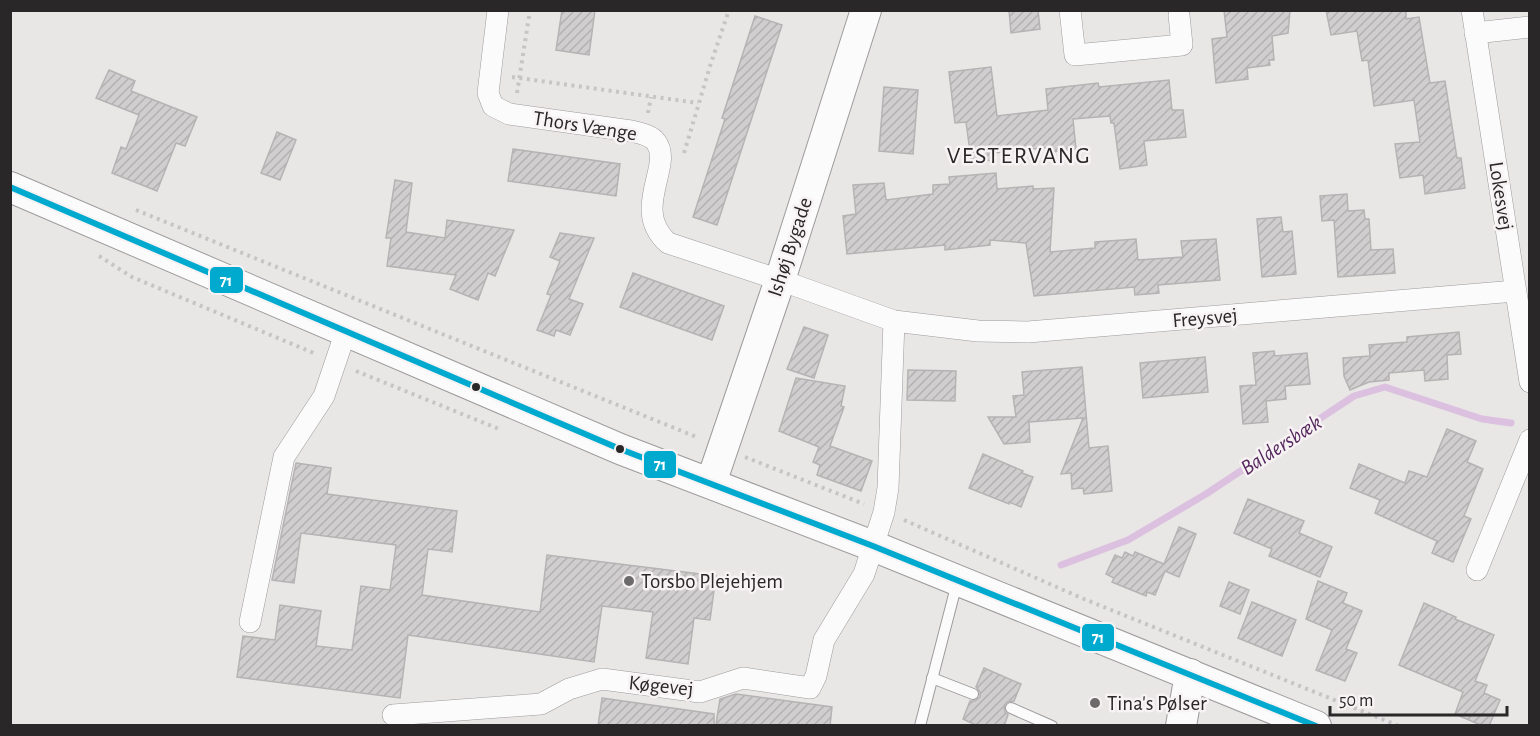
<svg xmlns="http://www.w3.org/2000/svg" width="1540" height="736" font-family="'Alegreya Sans',sans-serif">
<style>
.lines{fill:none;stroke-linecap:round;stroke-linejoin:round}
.stream{stroke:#dcc0e0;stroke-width:7}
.building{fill:url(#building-hatch);stroke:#b5b3b3;stroke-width:1.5}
.lane-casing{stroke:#9d9b9b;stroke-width:12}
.street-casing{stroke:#9d9b9b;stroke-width:22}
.secondary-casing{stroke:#9d9b9b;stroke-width:32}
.path{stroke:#c6c4c4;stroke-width:4;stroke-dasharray:3 4.5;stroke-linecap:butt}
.lane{stroke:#fcfbfb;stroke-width:10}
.street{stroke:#fcfbfb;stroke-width:21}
.secondary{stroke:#fcfbfb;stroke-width:30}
.bus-1-casing{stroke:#f7f2f3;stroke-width:10}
.bus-1{stroke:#00a9ce;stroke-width:6}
.bus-dot{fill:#292728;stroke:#f7f2f3;stroke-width:2}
.poi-dot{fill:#6c6a6a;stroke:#f7f2f3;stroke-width:2}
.labels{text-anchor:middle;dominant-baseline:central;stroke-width:5;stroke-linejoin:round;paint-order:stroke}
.street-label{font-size:21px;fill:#292728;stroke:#f7f2f3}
.poi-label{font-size:21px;fill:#292728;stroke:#f7f2f3;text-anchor:start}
.water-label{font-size:22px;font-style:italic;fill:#56285f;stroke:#f7f2f3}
.quarter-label{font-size:24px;letter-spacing:1.5px;fill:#292728;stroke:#f7f2f3}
.line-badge{stroke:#f7f2f3;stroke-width:2}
.badge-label{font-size:16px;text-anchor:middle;font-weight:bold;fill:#fff}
</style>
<defs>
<pattern id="building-hatch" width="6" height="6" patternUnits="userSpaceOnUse" patternTransform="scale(1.5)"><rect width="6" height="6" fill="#d0cece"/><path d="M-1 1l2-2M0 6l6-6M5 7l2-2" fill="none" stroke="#b3b1b1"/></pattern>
</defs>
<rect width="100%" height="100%" fill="#e9e6e6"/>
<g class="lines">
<polyline class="stream" points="1061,565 1128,540 1206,494 1354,396 1385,387 1482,419 1511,423"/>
</g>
<g class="building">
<polygon points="562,10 595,10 589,55 556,50"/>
<polygon points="1009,10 1038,10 1040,29 1011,33"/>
<polygon points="1224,10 1290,10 1288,33 1272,36 1274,60 1269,60 1270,65 1247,68 1248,79 1216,83 1212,39 1227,37"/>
<polygon points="1326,10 1406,10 1406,19 1419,17 1430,83 1445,81 1457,158 1461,158 1465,188 1425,194 1423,175 1400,178 1395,144 1420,142 1414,100 1374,106 1368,60 1362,61 1357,31 1331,35"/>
<polygon points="755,16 782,25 717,225 693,217 725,119 722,118"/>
<polygon points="991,67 997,116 1048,110 1046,89 1098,83 1099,87 1169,80 1172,110 1183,110 1186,137 1144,141 1147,165 1120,169 1114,123 1111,123 1110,116 1073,119 1076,149 1052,152 1052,147 994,153 995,161 971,159 966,122 955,123 949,72"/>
<polygon points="109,70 135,81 131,91 197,117 185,146 176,143 157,191 112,173 121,147 126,149 139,115 96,98"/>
<polygon points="884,87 918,90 913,154 879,151"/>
<polygon points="277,132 296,140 280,180 261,173"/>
<polygon points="513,149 620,164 616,196 508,181"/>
<polygon points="996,173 997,189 1033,186 1033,189 1054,188 1050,252 1095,248 1095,242 1136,239 1138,260 1183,257 1181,241 1216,239 1220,280 1158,285 1159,293 1135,295 1134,287 1034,296 1026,243 990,240 990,245 945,250 945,245 847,254 843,216 856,214 853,185 884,183 886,200 933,194 933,185 950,184 949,177"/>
<polygon points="395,180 412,183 406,232 445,238 447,220 514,230 495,276 488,273 478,300 450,289 456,275 387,266 391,238 386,238"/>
<polygon points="1347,194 1348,211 1364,210 1365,219 1369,219 1371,250 1393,249 1395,273 1338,277 1334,220 1322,221 1320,196"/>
<polygon points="1281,217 1283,232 1292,231 1296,274 1262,277 1257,219"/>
<polygon points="560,233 594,238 569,299 583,304 570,335 556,330 554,336 537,330 551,295 547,294 560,261 550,257"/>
<polygon points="633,273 724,306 712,340 620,307"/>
<polygon points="804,327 828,335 814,378 787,369"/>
<polygon points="1459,332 1461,354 1447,355 1448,379 1425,381 1424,370 1389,373 1389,380 1369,382 1350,390 1344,376 1343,358 1370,356 1369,345 1407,342 1407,337"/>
<polygon points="1274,351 1275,356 1307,353 1310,384 1285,386 1286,399 1266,401 1268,422 1243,424 1240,386 1256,385 1253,353"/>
<polygon points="1205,357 1208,392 1143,398 1140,363"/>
<polygon points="1082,367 1089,448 1108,446 1112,491 1084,494 1083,488 1072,489 1071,473 1061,474 1083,418 1029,422 1030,442 1004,444 988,417 1016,417 1013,396 1024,395 1022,372"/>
<polygon points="908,370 956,371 955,401 907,400"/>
<polygon points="796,378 845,386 841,406 844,407 830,446 872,461 861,491 817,475 820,465 813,462 819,447 779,431"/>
<polygon points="1447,429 1476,441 1467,462 1483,469 1464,516 1471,519 1453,562 1432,553 1437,541 1375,513 1380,500 1350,488 1359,464 1405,483 1409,471 1427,477"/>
<polygon points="983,454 1023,471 1022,473 1033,477 1021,507 1009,502 1009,504 969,488"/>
<polygon points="296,463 331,468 327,494 457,511 452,552 428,549 422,595 540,612 547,555 716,576 710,620 694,618 688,664 646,658 653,612 602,606 594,662 408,635 400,698 237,677 243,636 275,640 280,605 321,611 316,646 352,650 361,586 390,590 396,545 301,533 294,583 272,580"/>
<polygon points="1248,499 1304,521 1299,533 1332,547 1320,577 1269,556 1272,549 1234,533"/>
<polygon points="1179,527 1196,534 1179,577 1165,571 1155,595 1147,592 1146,596 1112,582 1114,578 1106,574 1115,555 1122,558 1125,552 1133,556 1135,552 1164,564"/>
<polygon points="1318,581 1347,593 1343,603 1362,611 1346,649 1357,653 1345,681 1316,670 1332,630 1306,619"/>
<polygon points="1229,582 1249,590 1240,614 1220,606"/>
<polygon points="1252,602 1296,620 1282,656 1238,638"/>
<polygon points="1424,603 1456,617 1455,619 1494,635 1475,681 1487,685 1484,693 1500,700 1489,726 1483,726 1455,714 1463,692 1399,665"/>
<polygon points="984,668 1021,684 1014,701 1007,702 1004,706 1005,712 1008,715 1004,726 978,726 963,719 970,701 975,701 980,697 980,692 976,687"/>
<polygon points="736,694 832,707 830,726 716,724 720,699"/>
<polygon points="602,698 714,714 714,726 598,726"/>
</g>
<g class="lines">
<defs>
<g id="lane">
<polyline points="932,678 973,694"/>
<polyline points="1011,708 1052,726"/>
<polyline points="920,726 957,583"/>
</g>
<g id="street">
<path d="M498 10 488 93 493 106 509 114 631 131C639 133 651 135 656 142 674 166 630 209 668 243L780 280 894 321 978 331 1028 332 1515 291"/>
<polyline points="1070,10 1075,55 1182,45 1179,15"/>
<polyline points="1472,10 1530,382"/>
<polyline points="1475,33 1530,27"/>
<polyline points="1477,570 1530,440"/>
<polyline points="250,622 284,457 324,396 346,331"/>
<polyline points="393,715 541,704 569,689 602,679 700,692 743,678 810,688 816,676 824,640 864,574 884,512 888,488 894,321"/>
</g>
<g id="secondary">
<polyline points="10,187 620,449 873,546 1316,726"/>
<polyline points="711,483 780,280 866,10"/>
<polyline points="1181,726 1190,674"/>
</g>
</defs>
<use href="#lane" class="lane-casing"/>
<use href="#street" class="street-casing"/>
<use href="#secondary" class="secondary-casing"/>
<g class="path">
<polyline points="512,77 698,103"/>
<polyline points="517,93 530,10"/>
<polyline points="648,113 651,97"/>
<polyline points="684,153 711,63 729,10"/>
<polyline points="136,210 699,438"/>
<polyline points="99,256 132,277 316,354"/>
<polyline points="356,371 499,429"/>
<polyline points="745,457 864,504"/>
<polyline points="904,520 1084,599 1399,726"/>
</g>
<use href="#lane" class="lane"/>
<use href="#street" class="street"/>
<use href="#secondary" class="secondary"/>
<defs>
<polyline id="bus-1" points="10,187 620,449 873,546 1316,726"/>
</defs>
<use href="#bus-1" class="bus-1-casing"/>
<use href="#bus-1" class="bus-1"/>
</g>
<g class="bus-dot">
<circle cx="476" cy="387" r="5"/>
<circle cx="620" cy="449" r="5"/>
</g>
<g class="poi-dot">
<circle cx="629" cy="581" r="6"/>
<circle cx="1095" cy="703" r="6"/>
</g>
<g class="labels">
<g class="street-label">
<text transform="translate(585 126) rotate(9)">Thors Vænge</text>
<text transform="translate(1501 196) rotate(81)">Lokesvej</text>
<text transform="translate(790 247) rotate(-72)">Ishøj Bygade</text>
<text transform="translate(1205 318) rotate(-5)">Freysvej</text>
<text transform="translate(661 686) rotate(6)">Køgevej</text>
</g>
<g class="poi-label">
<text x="641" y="581">Torsbo Plejehjem</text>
<text x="1107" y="703">Tina's Pølser</text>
</g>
<g class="water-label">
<text transform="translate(1281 445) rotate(-33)">Baldersbæk</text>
</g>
<g class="quarter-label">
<text x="1019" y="156">VESTERVANG</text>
</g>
</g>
<g class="line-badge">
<rect x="209" y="266" width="35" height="28" rx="6" fill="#00a9ce"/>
<rect x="643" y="450" width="34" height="29" rx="6" fill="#00a9ce"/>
<rect x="1081" y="623" width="34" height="29" rx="6" fill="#00a9ce"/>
</g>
<g class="badge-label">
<text x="226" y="286">71</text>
<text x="660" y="470">71</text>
<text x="1098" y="643">71</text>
</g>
<rect width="1540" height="736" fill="none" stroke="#292728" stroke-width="24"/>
<path d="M1330 706v9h177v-9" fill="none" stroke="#292728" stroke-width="3"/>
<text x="1339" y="706" font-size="18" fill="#292728" stroke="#f7f2f3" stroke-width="4.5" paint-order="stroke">50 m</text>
</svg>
